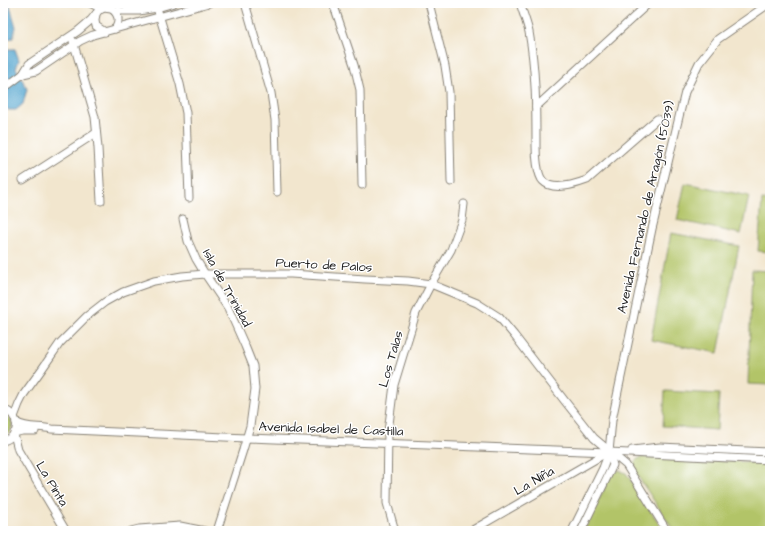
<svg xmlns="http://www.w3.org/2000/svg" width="773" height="534" font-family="'Architects Daughter',sans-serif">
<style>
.green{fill:#b2c468;stroke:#677042}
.water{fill:#54a6cf;stroke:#386176}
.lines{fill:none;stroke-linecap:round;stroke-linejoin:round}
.minor-casing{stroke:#878175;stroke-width:9}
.minor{stroke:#fff;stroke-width:7}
.labels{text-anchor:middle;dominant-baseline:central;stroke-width:3;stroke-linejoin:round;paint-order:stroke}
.street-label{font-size:13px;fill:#1c1c1c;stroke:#fff}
</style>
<rect width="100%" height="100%" fill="#fff"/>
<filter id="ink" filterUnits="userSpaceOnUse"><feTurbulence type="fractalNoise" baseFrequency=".025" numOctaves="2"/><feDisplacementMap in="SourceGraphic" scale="8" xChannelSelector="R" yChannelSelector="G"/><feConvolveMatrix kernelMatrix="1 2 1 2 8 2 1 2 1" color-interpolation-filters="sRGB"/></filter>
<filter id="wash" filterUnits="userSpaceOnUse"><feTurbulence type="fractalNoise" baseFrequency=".012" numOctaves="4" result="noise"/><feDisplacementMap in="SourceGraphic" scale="16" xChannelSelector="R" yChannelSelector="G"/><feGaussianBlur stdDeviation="0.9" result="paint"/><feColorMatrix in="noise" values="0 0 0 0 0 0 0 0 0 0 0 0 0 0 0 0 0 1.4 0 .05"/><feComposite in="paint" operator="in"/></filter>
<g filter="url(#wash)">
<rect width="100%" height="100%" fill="#f2e6ce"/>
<g class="green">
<polygon points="685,183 749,196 741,234 677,220"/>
<polygon points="762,200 770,201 770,252 758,251"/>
<polygon points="671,233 739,246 718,353 651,340"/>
<polygon points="752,270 770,271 770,385 748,384"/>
<polygon points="665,391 719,394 717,430 663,426"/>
<path d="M3 413C15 419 15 431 3 437Z"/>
<polygon points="661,450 770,455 770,457 644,452"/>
<path d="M643 457 770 463V531H674L635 472C633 463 634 459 643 457Z"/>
<polygon points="608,463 610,464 578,531 575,531"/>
<polygon points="618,470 621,471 626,473 664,531 584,531 611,474"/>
</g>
<g class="water">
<polygon points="3,3 9,3 16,27 13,38 3,40"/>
<polygon points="3,49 15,49 19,60 16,68 27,89 23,104 16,110 8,110 3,103"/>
</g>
</g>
<g filter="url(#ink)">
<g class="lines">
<defs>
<g id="minor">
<polyline points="90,3 102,9"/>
<polyline points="245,3 271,93 275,120 277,192"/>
<polyline points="333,3 354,65 360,90 362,185"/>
<polyline points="429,3 445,66 449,92 451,182"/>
<path d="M520 3C523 13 527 23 529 32 536 70 536 108 536 146 536 154 537 175 543 181 553 192 576 184 587 180L657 119"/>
<polyline points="157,8 180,84 186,113 189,198"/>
<path d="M112 9C119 15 120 21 115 29"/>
<polyline points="96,14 95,21 96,26 105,32"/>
<polyline points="73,41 95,117 98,148 101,201"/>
<polyline points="23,74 29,64 78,31 91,20 99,10 104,8 111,9 122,11 139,11 157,8 174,3"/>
<polyline points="3,89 23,74 36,71 80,41 93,35 209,3"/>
<polyline points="536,107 649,3"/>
<polyline points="23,180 96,133"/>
<polyline points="183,219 188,241 196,259 205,274 228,308 245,346 253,366 255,389 250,426 243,450 217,531"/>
<path d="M3 409C21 415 21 436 3 441"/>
<polyline points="14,417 19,404 24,394 42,369 60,343 87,316 105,302 123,292 154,281 182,276 205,274 291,274 365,279 408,281 431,284 477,303 499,317 514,335 564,400 594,438 626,465 667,531"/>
<path d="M16 422C26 429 40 426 51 429L246 438 609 452 770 460"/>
<polyline points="14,433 22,431 35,431"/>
<polyline points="14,434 18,450 66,531"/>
<polyline points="632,450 660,447 770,452"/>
<polyline points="131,531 139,529 180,526 205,531"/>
<polyline points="395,531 387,503 388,432 394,385 416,313 431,284 451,250 462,220 464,204"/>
<polyline points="471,531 608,452"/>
<polyline points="572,531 603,468 609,452 612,420 652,229 685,92 699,63 718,39 770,3"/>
<polyline points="581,531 613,465 609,452"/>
</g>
</defs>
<use href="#minor" class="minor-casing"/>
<use href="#minor" class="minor"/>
</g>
</g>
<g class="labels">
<g class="street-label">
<text transform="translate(646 207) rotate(-77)">Avenida Fernando de Aragón (5039)</text>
<text transform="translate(324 265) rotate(3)">Puerto de Palos</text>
<text transform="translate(227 288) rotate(61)">Isla de Trinidad</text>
<text transform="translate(391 359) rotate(-74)">Los Talas</text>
<text transform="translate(331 429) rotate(2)">Avenida Isabel de Castilla</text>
<text transform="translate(534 481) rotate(-30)">La Niña</text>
<text transform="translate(52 484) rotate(59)">La Pinta</text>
</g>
</g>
<rect width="773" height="534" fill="none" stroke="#fff" stroke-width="16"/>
</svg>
